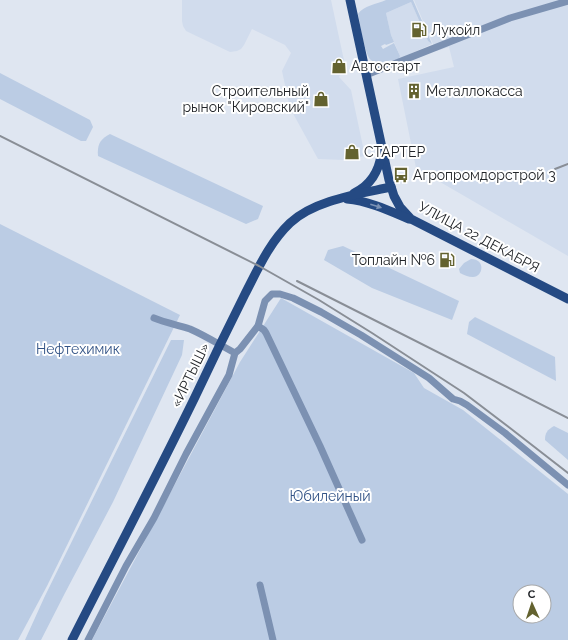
<svg xmlns="http://www.w3.org/2000/svg" width="568" height="640" font-family="Raleway,sans-serif">
<style>
.built{fill:#d1dced}
.green{fill:#bbcce4;fill-rule:evenodd}
.lines{fill:none;stroke-linecap:round;stroke-linejoin:round}
.minor{stroke:#7c91b2;stroke-width:7}
.major{stroke:#254a83;stroke-width:9}
.rail{stroke:#898e96;stroke-width:2}
.oneway{fill:#7c92b5}
.labels{text-anchor:middle;dominant-baseline:central;stroke-width:4;stroke-linejoin:round;paint-order:stroke}
.poi-label{font-size:14px;fill:#222529;stroke:#fff;text-anchor:start}
.street-label{font-size:14px;fill:#222529;stroke:#fff}
.park-label{font-size:14px;fill:#315285;stroke:#fff}
</style>
<rect width="100%" height="100%" fill="#dfe6f1"/>
<g class="built">
<polygon points="182,0 331,0 345,65 339,77 351,90 365,156 344,160 318,159 290,108 282,71 291,53 285,45 252,29 244,45 241,49 237,51 230,52 186,31 183,26 182,21"/>
<polygon points="414,0 568,0 568,256 416,168 398,79 454,67 449,47 436,51"/>
<polygon points="411,2 428,41 432,44 399,59 400,56 391,35 386,13"/>
</g>
<g class="green">
<path d="M386 0H413L432 44 428 41 411 2 386 13 391 35 394 42 386 45 385 44 381 46 383 49 394 43 400 56 399 59C395 61 391 60 387 61 382 62 376 64 371 60 365 56 360 23 358 14 363 6 377 4 386 0Z"/>
<polygon points="0,73 90,120 93,127 86,141 81,141 0,99"/>
<path d="M110 134 263 206 258 219 246 224 98 156C97 145 100 139 110 134Z"/>
<polygon points="0,224 180,315 47,586 18,640 0,640"/>
<polygon points="343,246 459,301 452,320 372,288 324,260 328,250"/>
<path d="M471 259C486 259 483 277 473 277 468 277 464 275 460 273L459 269 464 263Z"/>
<path d="M281 298 414 373 424 388 463 410 568 494V640H92L240 362ZM520 592H544V616H520Z"/>
<polygon points="475,317 555,357 556,381 467,334 469,322"/>
<polygon points="171,340 184,340 182,355 113,502 65,593 41,640 25,640 44,598"/>
<path d="M554 426 568 433V460L545 440C545 433 547 430 554 426Z"/>
</g>
<g class="lines">
<g class="minor">
<polyline points="366,75 510,18 568,1"/>
<path d="M154 318C166 323 178 325 190 329 206 336 220 345 235 353"/>
<polyline points="258,326 264,330 266,333 320,446 362,540"/>
<polyline points="260,585 273,640"/>
<polyline points="88,640 126,566 154,518 186,454 229,375 235,353 240,349 258,326 265,301 272,294 280,294 293,298 321,312 361,335 429,378 453,399 460,401 467,405 505,433 568,485"/>
</g>
<g class="major">
<polyline points="350,0 389,180 394,196 400,207 411,219 568,299"/>
<path d="M354 193C370 186 379 171 381 155"/>
<path d="M347 199C369 201 390 211 409 219"/>
<path d="M72 640C113 559 155 479 195 397 211 363 228 328 245 294 258 269 269 243 290 223 314 200 359 194 391 187"/>
</g>
<g class="rail">
<polyline points="0,136 259,266 319,300 372,333 464,393 510,428 568,473"/>
<polyline points="555,169 568,164"/>
<polyline points="297,281 568,418"/>
</g>
</g>
<defs><path id="oneway-solid" d="M-6-.8H1V-3.2L6.5 0L1 3.2V.8H-6Z"/></defs>
<use class="oneway" href="#oneway-solid" transform="translate(376 206) rotate(18)"/>
<defs>
<symbol id="fuel-bare" viewBox="-9 -9 18 18"><path d="M-5.5-6h7V0h2V4h1.3V-2.5L3-4.5l.8-.8L6-3V5H2.5V1h-1V6h-7ZM-4.2-4.7v3.2H.2V-4.7Z" fill="#63622f" stroke="#fff" stroke-width="2.5" paint-order="stroke"/></symbol>
<symbol id="shop-bare" viewBox="-9 -9 18 18"><path d="M-5-2.5h2.3a2.7 3.5 0 0 1 5.4 0H5L5.5 6h-11ZM-1.5-2.5h3a1.5 2.3 0 0 0-3 0Z" fill="#63622f" stroke="#fff" stroke-width="2.5" paint-order="stroke"/></symbol>
<symbol id="building-bare" viewBox="-9 -9 18 18"><path d="M-4-6H4V6H1V3H-1V6H-4ZM-2.5-4.3h1.7v1.8h-1.7ZM.8-4.3h1.7v1.8H.8ZM-2.5-1h1.7V.8h-1.7ZM.8-1h1.7V.8H.8Z" fill="#63622f" stroke="#fff" stroke-width="2.5" paint-order="stroke"/></symbol>
<symbol id="bus-bare" viewBox="-9 -9 18 18"><path d="M-5-6H5V4H4V6H2V4H-2V6H-4V4H-5ZM-3.5-4V0h7V-4ZM-3.5 1.2v1.5H-2V1.2ZM2 1.2v1.5H3.5V1.2Z" fill="#63622f" stroke="#fff" stroke-width="2.5" paint-order="stroke"/></symbol>
</defs>
<g fill-rule="evenodd">
<use href="#fuel-bare" x="408" y="19" width="22" height="22"/>
<use href="#shop-bare" x="328" y="55" width="22" height="22"/>
<use href="#building-bare" x="403" y="80" width="22" height="22"/>
<use href="#shop-bare" x="310" y="88" width="22" height="22"/>
<use href="#shop-bare" x="341" y="141" width="22" height="22"/>
<use href="#bus-bare" x="390" y="164" width="22" height="22"/>
<use href="#fuel-bare" x="436" y="249" width="22" height="22"/>
</g>
<g class="labels">
<g class="poi-label">
<text x="431" y="30">Лукойл</text>
<text x="351" y="66">Автостарт</text>
<text x="309" y="91" text-anchor="end">Строительный<tspan x="309" dy="16">рынок "Кировский"</tspan></text>
<text x="426" y="91">Металлокасса</text>
<text x="364" y="152">СТАРТЕР</text>
<text x="413" y="175">Агропромдорстрой 3</text>
<text x="435" y="260" text-anchor="end">Топлайн №6</text>
</g>
<g class="street-label">
<text transform="translate(479 237) rotate(28)">УЛИЦА 22 ДЕКАБРЯ</text>
<text transform="translate(190 375) rotate(-64)">«ИРТЫШ»</text>
</g>
<g class="park-label">
<text x="78" y="349">Нефтехимик</text>
<text x="330" y="496">Юбилейный</text>
</g>
</g>
<g transform="translate(532 604) rotate(357)"><circle r="19" fill="#ffffff" stroke="#a7a8a9"/>
<path d="M0-3L7 15L0 10L-7 15Z" fill="#63622f"/>
<text y="-6" font-size="11" font-weight="bold" text-anchor="middle" fill="#222529">С</text>
</g>
</svg>
